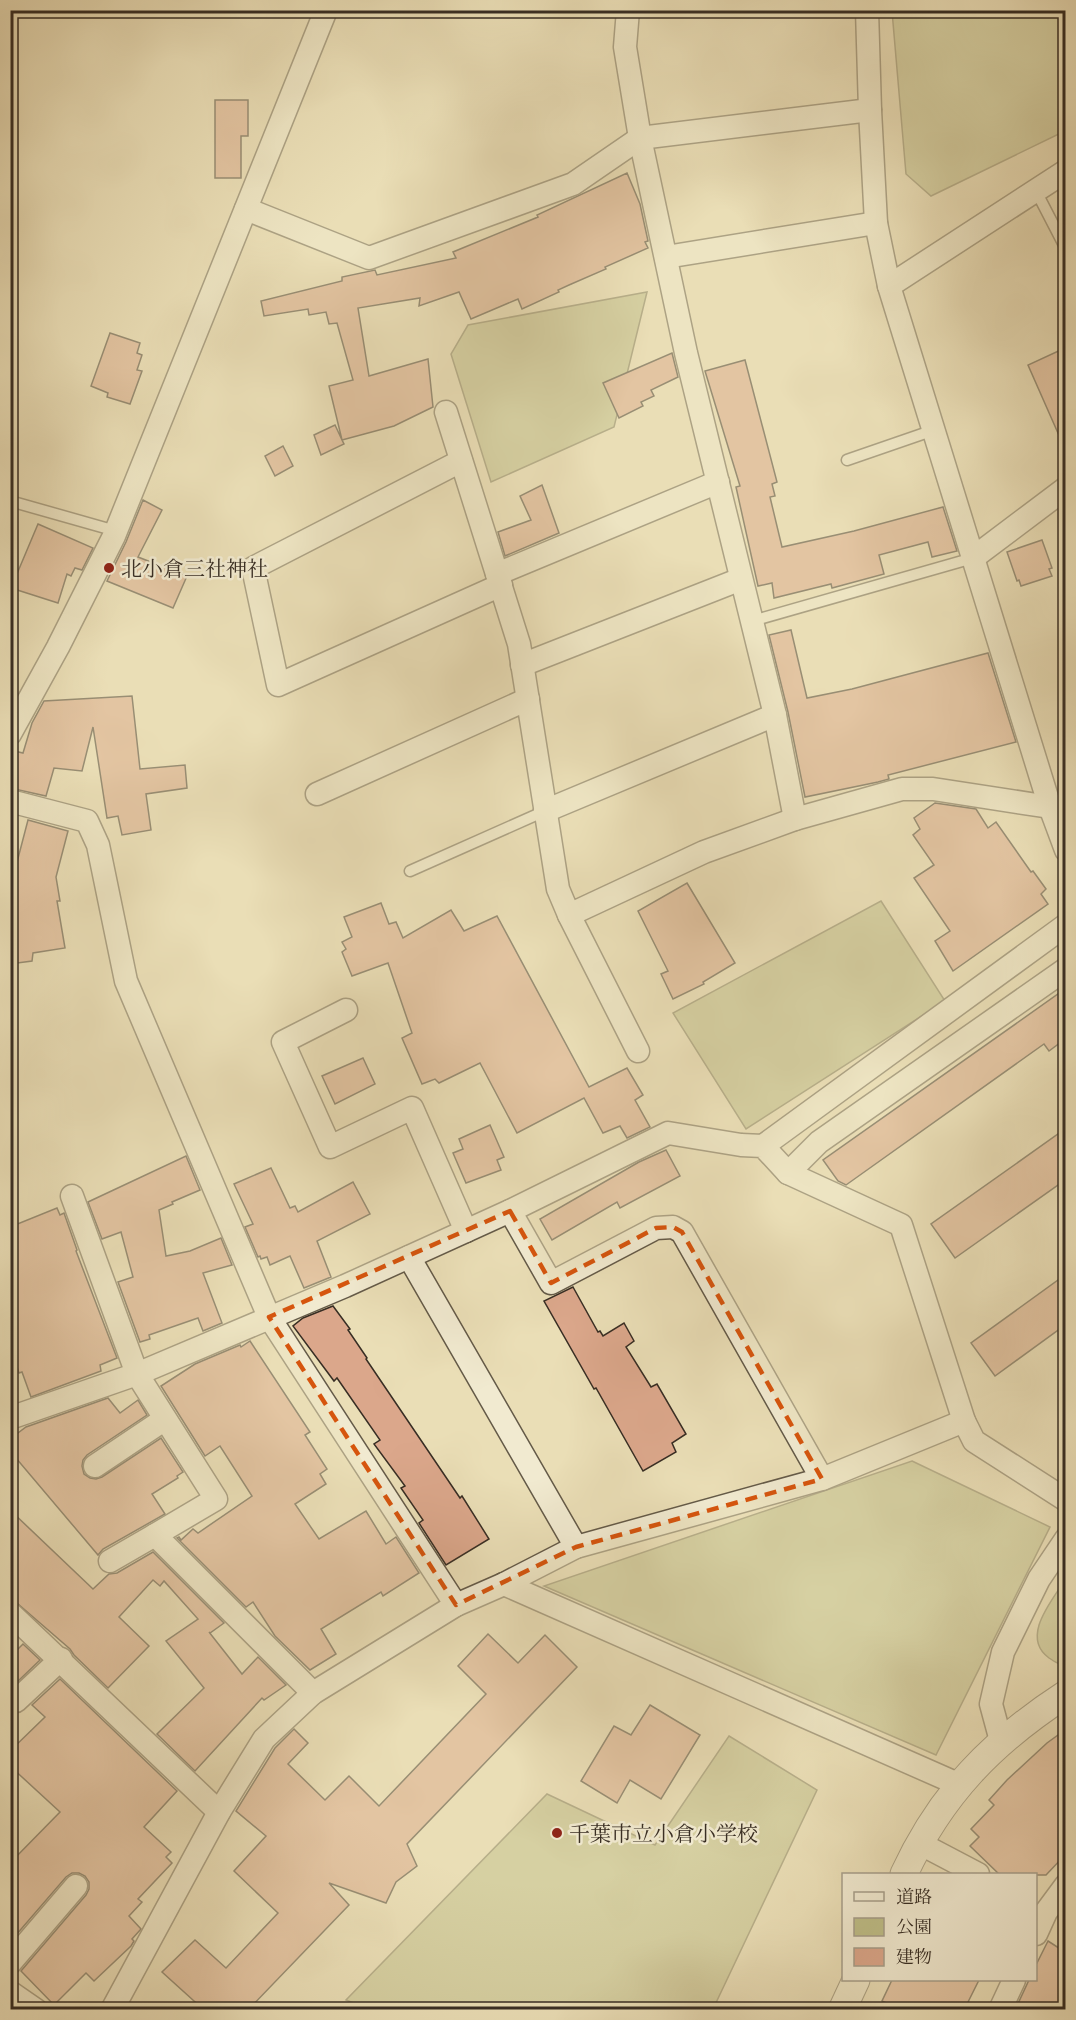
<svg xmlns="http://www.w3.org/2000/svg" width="1076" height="2020" font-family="'Gentium Book Plus','Noto Serif JP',serif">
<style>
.green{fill:#bfbf89;stroke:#7c7656;stroke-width:1.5}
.building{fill:#dba78b;stroke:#382e24;stroke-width:1.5}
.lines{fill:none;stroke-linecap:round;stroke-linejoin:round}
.service-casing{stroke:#645a48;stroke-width:13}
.minor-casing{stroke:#645a48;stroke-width:25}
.tertiary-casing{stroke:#645a48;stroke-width:29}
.service{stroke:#f1ead0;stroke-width:10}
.minor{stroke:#f1ead0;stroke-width:22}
.tertiary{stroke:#f1ead0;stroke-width:27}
.marked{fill:none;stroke:#d6550e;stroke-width:4.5;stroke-dasharray:12 8;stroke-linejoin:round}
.poi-dot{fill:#8f2418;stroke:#f1ead0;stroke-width:2}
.labels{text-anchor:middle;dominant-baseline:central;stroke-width:5;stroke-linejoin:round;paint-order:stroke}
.poi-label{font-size:21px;fill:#382e24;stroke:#f1ead0;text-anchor:start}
</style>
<rect width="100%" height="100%" fill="#eadeb6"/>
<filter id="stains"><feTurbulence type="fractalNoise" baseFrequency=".00333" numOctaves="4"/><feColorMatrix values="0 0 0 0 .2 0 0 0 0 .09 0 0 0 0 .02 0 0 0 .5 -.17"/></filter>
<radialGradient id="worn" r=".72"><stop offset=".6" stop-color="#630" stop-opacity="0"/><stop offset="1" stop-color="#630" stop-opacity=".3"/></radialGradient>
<g class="green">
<polygon points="892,11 1065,11 1065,131 931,196 906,174"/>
<polygon points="647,292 614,427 491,482 451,354 468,325"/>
<polygon points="881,901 945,1001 746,1129 673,1013"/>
<polygon points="912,1461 1050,1527 936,1755 544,1586"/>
<path d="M1065 1580V1665C1058 1664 1055 1662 1049 1658 1020 1637 1052 1601 1065 1580Z"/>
<polygon points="729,1736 817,1790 713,2009 371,2010 346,2000 547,1794 655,1845"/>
</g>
<g class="building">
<polygon points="215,100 248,100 248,136 241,136 241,178 215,178"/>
<polygon points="627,173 640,204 648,241 645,242 648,248 605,267 606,269 569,285 558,290 559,292 522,309 518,299 471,319 459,292 419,306 420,298 358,308 369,376 428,359 433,407 394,426 342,440 344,444 321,455 314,435 335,425 342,440 329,386 353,380 337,323 329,324 326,312 309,315 308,309 264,316 261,301 342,281 342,277 375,270 377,275 456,258 453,252 538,217 537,215"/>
<polygon points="110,333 140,343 137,353 142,355 137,370 142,371 130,404 107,397 108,393 91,386"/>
<polygon points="1065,348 1065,449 1028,365"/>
<polygon points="672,353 678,377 651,390 654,396 641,402 643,406 619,418 603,383"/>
<polygon points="745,360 777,482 772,484 775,496 770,497 782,547 854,531 943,507 957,551 932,557 928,542 879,555 884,574 832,588 831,584 774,598 772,583 758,586 736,487 740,486 705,371"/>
<polygon points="283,446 293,466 275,476 265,456"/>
<polygon points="542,485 559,533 505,556 498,532 531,520 520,496"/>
<polygon points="143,500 162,510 138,557 187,576 173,608 107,581 126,542"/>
<polygon points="38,524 93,548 82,570 75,568 71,576 67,574 58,603 11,588"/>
<polygon points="1042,540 1052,568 1049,569 1052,576 1021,586 1019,580 1017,581 1007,552"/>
<polygon points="791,630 807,698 852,689 988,653 1016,742 888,775 889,779 878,782 805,797 788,712 769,635"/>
<polygon points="132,696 140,769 185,765 187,788 146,794 151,830 122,835 118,816 107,818 93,727 82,771 54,768 46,796 10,788 10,750 23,753 32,723 44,701"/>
<polygon points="935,803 976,809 988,828 996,822 1031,872 1033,871 1046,889 1041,894 1048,904 953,971 935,941 950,931 914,878 934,865 913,835 920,829 914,818"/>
<polygon points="28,820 68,831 56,877 60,901 57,901 65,948 33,953 32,961 10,964 10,889"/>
<polygon points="687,883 735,963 703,982 704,984 673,999 661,974 668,971 638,911"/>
<polygon points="381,903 389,924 396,922 403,938 451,910 464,931 497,916 589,1087 627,1068 643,1095 635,1100 650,1127 627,1138 620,1126 603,1133 584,1098 517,1133 480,1063 439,1083 435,1079 422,1084 402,1038 412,1033 388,963 352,976 342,952 346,949 342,942 352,937 344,917"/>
<polygon points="1065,989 1065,1039 1049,1051 1044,1044 846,1185 838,1181 823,1160"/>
<polygon points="363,1058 375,1084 335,1104 322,1076"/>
<polygon points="490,1125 504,1157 497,1160 501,1170 466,1183 453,1153 463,1149 459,1139"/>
<polygon points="1065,1129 1065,1180 955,1258 931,1224"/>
<polygon points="666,1150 680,1176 620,1208 617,1202 552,1240 540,1219 639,1162"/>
<polygon points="186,1156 200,1190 172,1202 173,1204 159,1210 166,1256 190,1251 221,1238 232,1265 203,1273 222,1323 203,1331 198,1318 149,1335 150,1339 140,1342 118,1282 133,1277 121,1232 102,1239 88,1202"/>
<polygon points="271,1168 290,1208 295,1206 298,1212 353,1182 370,1214 317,1241 331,1277 304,1288 290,1256 270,1265 267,1257 261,1259 260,1256 258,1257 245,1227 253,1224 234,1184"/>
<polygon points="57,1208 60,1215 64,1213 77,1250 76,1251 117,1358 100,1365 101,1371 31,1397 22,1372 19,1373 10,1346 10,1227"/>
<polygon points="1065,1275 1065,1325 995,1376 971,1343"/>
<polygon points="573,1287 598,1332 600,1331 603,1336 624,1323 634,1341 626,1347 651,1387 657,1384 686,1434 672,1443 676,1452 643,1471 596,1388 594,1389 544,1301"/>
<polygon points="333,1306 350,1329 348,1330 367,1358 366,1359 460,1498 462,1496 489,1539 446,1565 419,1523 423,1520 401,1488 405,1486 374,1444 380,1440 337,1378 334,1381 293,1326 303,1318"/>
<polygon points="250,1341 310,1432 305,1435 327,1469 320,1474 326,1484 295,1504 319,1539 366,1511 386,1544 396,1537 419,1573 383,1596 381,1592 321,1629 336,1654 310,1670 275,1636 253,1602 246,1607 177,1538 179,1537 181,1540 193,1529 198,1533 252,1496 220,1446 205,1456 161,1386 195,1364 240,1345 241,1347"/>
<polygon points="108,1398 120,1413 138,1400 147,1415 87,1455 83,1460 82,1466 84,1474 90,1478 96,1479 102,1477 161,1438 183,1472 177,1476 178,1478 152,1494 165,1514 103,1549 98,1555 10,1451 10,1439 26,1427"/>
<polygon points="10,1510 93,1589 109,1574 117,1573 153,1552 224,1623 210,1633 209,1632 242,1674 258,1657 286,1685 264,1700 262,1698 195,1771 157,1734 204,1688 166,1641 198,1619 164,1581 160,1586 153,1580 119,1617 149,1646 108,1688 74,1655 70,1649 10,1597"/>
<polygon points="488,1634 518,1663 545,1635 577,1667 407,1844 417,1866 396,1882 386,1903 329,1883 349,1905 248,2010 204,2010 162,1972 195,1940 226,1968 278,1913 234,1871 266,1836 236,1811 275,1748 294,1729 308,1743 288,1764 325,1800 349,1776 379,1806 486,1694 458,1666"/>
<polygon points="23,1644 40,1660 15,1684 10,1683 10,1657"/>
<polygon points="60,1679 177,1791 144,1827 171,1852 166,1857 172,1863 138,1899 142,1902 129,1916 141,1929 132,1939 134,1941 131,1946 94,1981 86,1973 54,2005 21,1971 86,1895 89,1889 89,1882 85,1876 79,1873 72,1873 66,1877 10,1942 10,1863 60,1812 10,1766 10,1751 45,1717 32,1705"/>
<polygon points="650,1705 700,1735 661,1799 630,1780 617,1803 581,1781 614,1726 631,1735"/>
<polygon points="1065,1730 1065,1855 1046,1875 1000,1875 970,1846 979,1837 971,1829 994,1805 989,1800 1007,1780 1047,1743"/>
<polygon points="1048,1941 1065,1952 1065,1988 1055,2010 1015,2010 1029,1980 1035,1980 1035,1967"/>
<polygon points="892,1980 979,1980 964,2010 901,2010 882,2001"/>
</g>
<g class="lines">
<defs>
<g id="service">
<polyline points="1036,191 1066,249"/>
<polyline points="847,460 934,430"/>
<polyline points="10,501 116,531"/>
<polyline points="752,621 973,558"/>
<polyline points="410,871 545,811"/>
</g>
<g id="minor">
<polyline points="628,10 625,47 640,138 686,353 775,715 795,819"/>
<polyline points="867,10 870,110 876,223 889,286 1050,807 1066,850"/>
<polyline points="246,209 369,258 573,184 640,138 870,110"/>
<polyline points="666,257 876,223"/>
<polyline points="889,286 1066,171"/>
<polyline points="446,412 519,644 558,889 569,915 704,852 795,819 902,789 933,789 1050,807"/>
<polyline points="461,461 253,568 278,685 501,585"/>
<polyline points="973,558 1066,488"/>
<polyline points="497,574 718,482"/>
<polyline points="522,665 741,579"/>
<polyline points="10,734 58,647 114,536 326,10"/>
<polyline points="317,794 528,699"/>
<polyline points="10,801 87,821 98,845 126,981 269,1317 456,1605"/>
<polyline points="545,811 775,715"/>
<polyline points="569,915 638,1051"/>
<polyline points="346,1010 283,1042 330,1147 412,1108 466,1231"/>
<polyline points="763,1146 1066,925"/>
<polyline points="788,1173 819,1142 1066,969"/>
<polyline points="72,1196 137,1374 216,1499 155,1535 313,1693"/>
<polyline points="510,1211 551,1283 656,1228 673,1227 682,1232 822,1479"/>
<polyline points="409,1257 576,1547"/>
<polyline points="10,1418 137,1374 345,1286 510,1211 668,1133 741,1145 763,1146 788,1173 901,1225 964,1421 974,1441 1066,1500"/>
<polyline points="95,1466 165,1419"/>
<polyline points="110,1561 155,1535"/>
<polyline points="504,1584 960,1785"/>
<polyline points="10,1613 219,1812"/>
<polyline points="10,1696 16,1701 61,1659"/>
<polyline points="1001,1741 991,1704 1003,1652 1039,1579 1066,1539"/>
<polyline points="919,1843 978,1874"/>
<polyline points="1036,1934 1046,1912 1066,1885"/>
<polyline points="10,1963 76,1886"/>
<polyline points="10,1992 36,2010"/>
<polyline points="112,2010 219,1812 264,1739 313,1693 456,1605 504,1584 576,1547 822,1479 964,1421"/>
<polyline points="1000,2010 1014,1980"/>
</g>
<g id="tertiary">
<path d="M904 1874C941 1794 992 1742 1066 1694"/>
<polyline points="842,2010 856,1980"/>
</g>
</defs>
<use href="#service" class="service-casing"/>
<use href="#minor" class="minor-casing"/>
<use href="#tertiary" class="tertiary-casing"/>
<use href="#service" class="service"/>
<use href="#minor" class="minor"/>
<use href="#tertiary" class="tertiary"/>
</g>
<path d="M0 0H1076V2020H0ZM510 1211 551 1283 656 1228 673 1227 682 1232 822 1479 576 1547 456 1605 269 1317Z" fill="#eadeb6" fill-opacity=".55" fill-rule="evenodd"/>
<path class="marked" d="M510 1211 551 1283 656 1228 673 1227 682 1232 822 1479 576 1547 456 1605 269 1317Z"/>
<g class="poi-dot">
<circle cx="109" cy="568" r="6"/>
<circle cx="557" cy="1833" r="6"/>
</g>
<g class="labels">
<g class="poi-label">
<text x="121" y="568">北小倉三社神社</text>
<text x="569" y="1833">千葉市立小倉小学校</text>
</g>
</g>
<rect width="1076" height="2020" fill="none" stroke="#eadeb6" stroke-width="36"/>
<rect x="12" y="12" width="1052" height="1996" fill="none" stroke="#382e24" stroke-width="3"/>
<rect x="18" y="18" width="1040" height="1984" fill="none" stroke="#382e24" stroke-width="1.5"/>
<rect x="842" y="1873" width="195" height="108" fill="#f1ead0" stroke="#a79f8b" stroke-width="1.5"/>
<rect x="854" y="1892" width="30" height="9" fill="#f1ead0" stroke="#a79f8b" stroke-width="1.5"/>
<text x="896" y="1903" font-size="18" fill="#382e24">道路</text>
<rect x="854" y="1918" width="30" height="18" fill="#bfbf89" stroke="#a79f8b" stroke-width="1.5"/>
<text x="896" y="1933" font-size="18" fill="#382e24">公園</text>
<rect x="854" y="1948" width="30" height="18" fill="#dba78b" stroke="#a79f8b" stroke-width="1.5"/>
<text x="896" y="1963" font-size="18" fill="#382e24">建物</text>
<rect width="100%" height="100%" filter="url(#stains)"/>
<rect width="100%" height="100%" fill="url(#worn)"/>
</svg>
